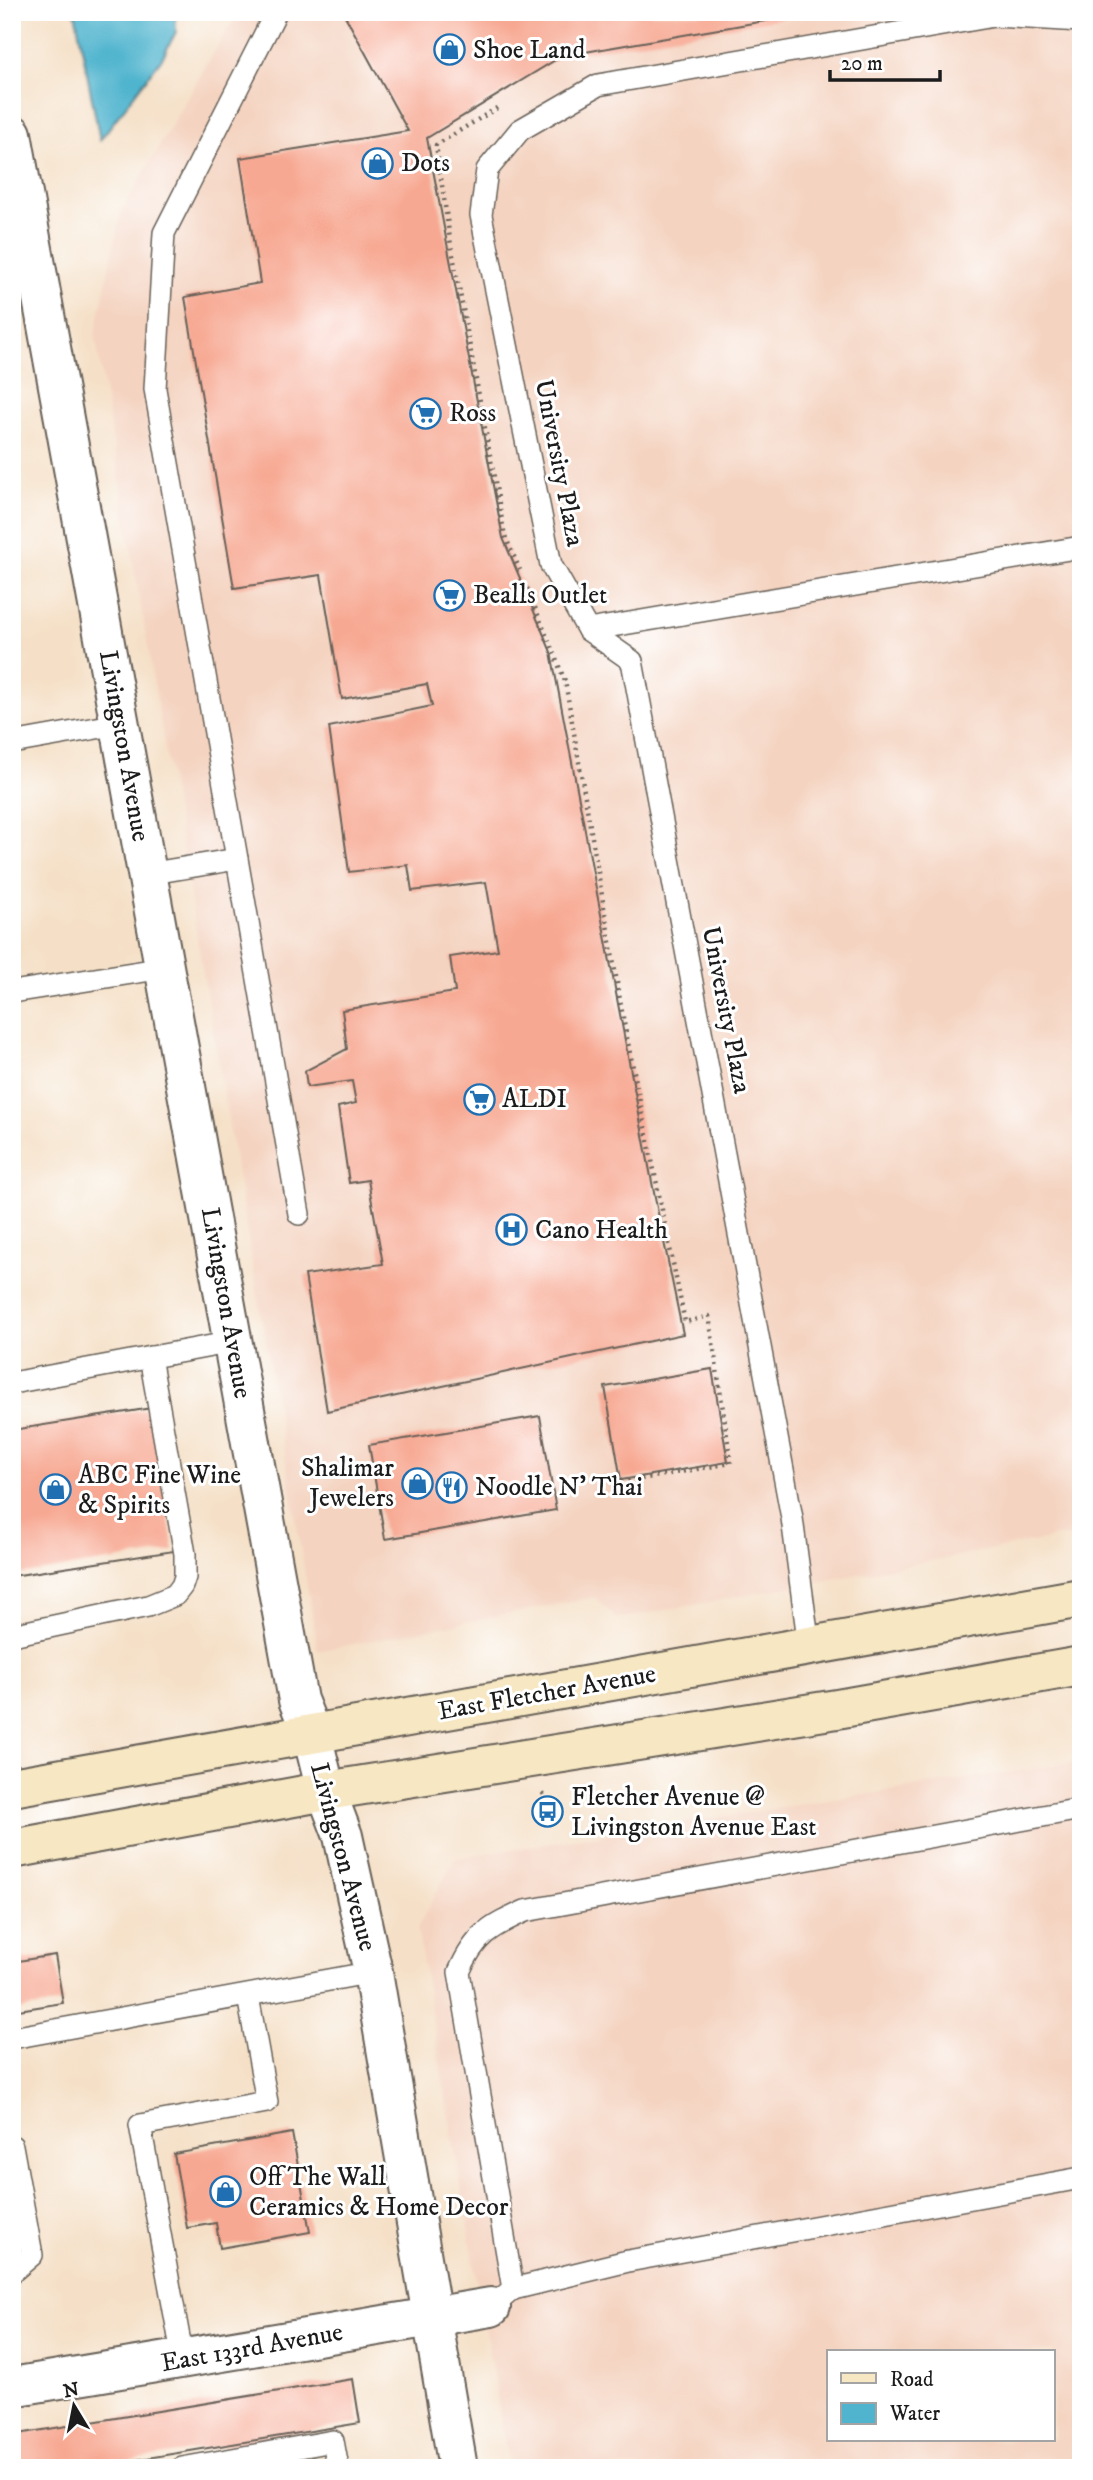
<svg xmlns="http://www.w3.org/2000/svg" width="1093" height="2480" font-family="'IM FELL DW Pica',serif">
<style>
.built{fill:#f4d3c0;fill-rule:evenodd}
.water{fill:#50b4ce;stroke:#366875;stroke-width:2}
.building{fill:#f7a892}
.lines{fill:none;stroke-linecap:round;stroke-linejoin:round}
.service-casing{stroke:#686158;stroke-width:24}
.minor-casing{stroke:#686158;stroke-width:42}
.secondary-casing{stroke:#686158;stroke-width:42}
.path{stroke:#686158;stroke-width:4.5;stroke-dasharray:2 5;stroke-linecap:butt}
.service{stroke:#fff;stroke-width:21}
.minor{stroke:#fff;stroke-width:38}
.secondary{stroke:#f7e8c3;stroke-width:38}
.labels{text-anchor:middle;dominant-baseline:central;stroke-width:6;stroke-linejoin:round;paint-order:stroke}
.poi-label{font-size:26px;fill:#1c1c1c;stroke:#fff;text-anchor:start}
.street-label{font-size:26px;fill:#1c1c1c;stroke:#fff}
</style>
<rect width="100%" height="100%" fill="#fff"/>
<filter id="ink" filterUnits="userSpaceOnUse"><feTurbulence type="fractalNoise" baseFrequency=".0143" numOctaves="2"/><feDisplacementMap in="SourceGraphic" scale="14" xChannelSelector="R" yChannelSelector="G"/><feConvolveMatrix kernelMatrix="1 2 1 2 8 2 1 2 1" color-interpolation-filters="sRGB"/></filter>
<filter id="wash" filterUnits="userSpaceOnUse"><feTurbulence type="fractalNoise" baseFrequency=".00686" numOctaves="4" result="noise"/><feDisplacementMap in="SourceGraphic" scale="28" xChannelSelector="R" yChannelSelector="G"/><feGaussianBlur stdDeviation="1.57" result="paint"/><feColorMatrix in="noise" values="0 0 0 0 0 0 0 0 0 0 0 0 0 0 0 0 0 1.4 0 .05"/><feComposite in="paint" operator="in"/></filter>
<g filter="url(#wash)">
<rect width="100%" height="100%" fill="#f5e0c7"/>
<g class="built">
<polygon points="240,12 1081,12 1081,1533 617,1619 595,1597 318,1651 95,335 121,212 228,28"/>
<path d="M1081 1761V2468H509L417 1928 455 1858ZM829 2352H1053V2440H829Z"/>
</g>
<polygon class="water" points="75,12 175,12 176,32 162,58 100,140"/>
<g id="blocks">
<g class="building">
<polygon points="343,12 806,14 562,56 427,138 503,538 551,652 655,1198 683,1334 327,1411 305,1275 383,1264 368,1180 349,1183 338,1107 356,1103 352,1081 307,1087 305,1071 347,1049 342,1010 455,992 450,957 498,950 486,882 412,891 408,865 349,872 329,727 432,706 427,684 342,699 321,575 234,588 185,297 260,283 240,158 408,131"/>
<polygon points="712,1369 728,1462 621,1480 605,1387"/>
<polygon points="152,1408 174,1551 12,1576 12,1430"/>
<polygon points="540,1416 556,1510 385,1539 369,1445"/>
<polygon points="55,1955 63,2003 12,2011 12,1962"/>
<polygon points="292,2133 310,2232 220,2248 216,2223 187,2228 174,2154"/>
<polygon points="353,2379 360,2423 87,2468 12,2468 12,2435"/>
</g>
</g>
</g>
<g filter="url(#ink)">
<use href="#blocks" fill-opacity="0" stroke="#686158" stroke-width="2"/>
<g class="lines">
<defs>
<g id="service">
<polyline points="276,12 164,233 155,389 299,1214"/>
<polyline points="588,630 1081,547"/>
<polyline points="12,743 119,724"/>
<polyline points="147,874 237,859"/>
<polyline points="12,992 164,968"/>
<polyline points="12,1383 233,1342"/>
<polyline points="12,1635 148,1606 175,1595 182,1586 185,1577 185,1554 150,1357"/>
<polyline points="809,1647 792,1518 632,661 588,630 551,565 481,215 487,170 520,130 598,85 994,16 1081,21"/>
<polyline points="12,2038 373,1972"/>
<polyline points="12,2146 32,2255 12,2272"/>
<polyline points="513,2289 628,2261 1081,2178"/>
<path d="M491 2307 513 2289 459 1972C475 1935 490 1927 525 1911L1081 1809"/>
<polyline points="183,2359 140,2125 267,2102 248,1996"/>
<polyline points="182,2468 333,2441 338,2468"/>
</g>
<g id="minor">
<polyline points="12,134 298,1700 312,1735 326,1791 343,1836 373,1972 458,2468"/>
<polyline points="12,2387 491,2307"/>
</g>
<g id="secondary">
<polyline points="12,1787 1081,1598"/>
<polyline points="12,1849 326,1791 837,1709 1081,1666"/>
</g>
</defs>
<use href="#service" class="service-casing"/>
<use href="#minor" class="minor-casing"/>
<use href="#secondary" class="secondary-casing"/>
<g class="path">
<polyline points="497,108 436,145 450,239 505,536 520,570"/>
<polyline points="527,588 565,681 624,1023 685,1322 709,1316 731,1463 619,1483"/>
<polyline points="543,1793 548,1812"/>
</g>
<use href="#service" class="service"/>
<use href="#minor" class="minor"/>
<use href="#secondary" class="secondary"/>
</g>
</g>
<defs>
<symbol id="shop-ring" viewBox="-11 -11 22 22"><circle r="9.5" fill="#fff" stroke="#1f6fb2" stroke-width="1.5"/><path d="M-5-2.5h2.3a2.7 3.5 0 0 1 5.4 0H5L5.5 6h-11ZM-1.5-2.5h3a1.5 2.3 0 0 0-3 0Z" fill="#1f6fb2"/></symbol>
<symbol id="supermarket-ring" viewBox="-11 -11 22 22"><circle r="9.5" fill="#fff" stroke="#1f6fb2" stroke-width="1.5"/><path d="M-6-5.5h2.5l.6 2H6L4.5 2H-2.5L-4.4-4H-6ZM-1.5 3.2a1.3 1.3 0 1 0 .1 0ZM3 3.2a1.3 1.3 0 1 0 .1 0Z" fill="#1f6fb2"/></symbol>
<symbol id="hospital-ring" viewBox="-11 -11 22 22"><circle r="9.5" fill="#fff" stroke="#1f6fb2" stroke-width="1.5"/><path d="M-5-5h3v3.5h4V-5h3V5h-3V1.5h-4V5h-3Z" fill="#1f6fb2"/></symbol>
<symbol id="restaurant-ring" viewBox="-11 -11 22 22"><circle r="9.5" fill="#fff" stroke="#1f6fb2" stroke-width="1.5"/><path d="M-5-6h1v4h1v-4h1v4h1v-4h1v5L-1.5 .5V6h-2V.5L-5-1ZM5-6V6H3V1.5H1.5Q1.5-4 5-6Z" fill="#1f6fb2"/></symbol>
<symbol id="bus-ring" viewBox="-11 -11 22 22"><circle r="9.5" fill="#fff" stroke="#1f6fb2" stroke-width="1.5"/><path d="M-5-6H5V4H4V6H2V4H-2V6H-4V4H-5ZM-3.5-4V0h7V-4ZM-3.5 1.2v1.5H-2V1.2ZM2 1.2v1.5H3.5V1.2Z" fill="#1f6fb2"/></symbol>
</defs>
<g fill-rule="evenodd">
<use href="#shop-ring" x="432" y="32" width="35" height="35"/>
<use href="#shop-ring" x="360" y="146" width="35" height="35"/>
<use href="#supermarket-ring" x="408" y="396" width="35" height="35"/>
<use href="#supermarket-ring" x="432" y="578" width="35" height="35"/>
<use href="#supermarket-ring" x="462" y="1082" width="35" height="35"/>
<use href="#hospital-ring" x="494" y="1212" width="35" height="35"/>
<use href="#shop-ring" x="400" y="1466" width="35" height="35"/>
<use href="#restaurant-ring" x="434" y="1470" width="35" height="35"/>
<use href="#shop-ring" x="38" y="1472" width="35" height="35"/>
<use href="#bus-ring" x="530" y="1794" width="35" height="35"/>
<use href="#shop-ring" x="208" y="2174" width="35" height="35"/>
</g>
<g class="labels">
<g class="poi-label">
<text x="473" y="50">Shoe Land</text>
<text x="401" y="163">Dots</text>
<text x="449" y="413">Ross</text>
<text x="473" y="595">Bealls Outlet</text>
<text x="502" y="1099">ALDI</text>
<text x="535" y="1230">Cano Health</text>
<text x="394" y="1468" text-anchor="end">Shalimar<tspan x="394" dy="30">Jewelers</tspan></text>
<text x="78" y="1475">ABC Fine Wine<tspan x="78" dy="30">&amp; Spirits</tspan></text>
<text x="475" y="1487">Noodle N' Thai</text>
<text x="571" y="1797">Fletcher Avenue @<tspan x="571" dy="30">Livingston Avenue East</tspan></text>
<text x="249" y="2177">Off The Wall<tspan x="249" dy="30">Ceramics &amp; Home Decor</tspan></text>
</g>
<g class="street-label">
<text transform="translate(559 463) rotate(79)">University Plaza</text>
<text transform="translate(124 746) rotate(80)">Livingston Avenue</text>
<text transform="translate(726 1010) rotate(79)">University Plaza</text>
<text transform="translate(226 1303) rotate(80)">Livingston Avenue</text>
<text transform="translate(547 1693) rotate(-10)">East Fletcher Avenue</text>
<text transform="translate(343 1857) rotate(75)">Livingston Avenue</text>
<text transform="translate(252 2348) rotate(-10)">East 133rd Avenue</text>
</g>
</g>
<rect width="1093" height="2480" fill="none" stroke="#fff" stroke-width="42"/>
<rect x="827" y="2350" width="228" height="91" fill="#ffffff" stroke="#a4a4a4" stroke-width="2"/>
<rect x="841" y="2373" width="35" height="10" fill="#f7e8c3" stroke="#a4a4a4" stroke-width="2"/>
<text x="890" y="2386" font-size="21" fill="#1c1c1c">Road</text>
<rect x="841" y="2403" width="35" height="21" fill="#50b4ce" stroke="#a4a4a4" stroke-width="2"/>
<text x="890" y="2420" font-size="21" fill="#1c1c1c">Water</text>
<g transform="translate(74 2406) rotate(350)" stroke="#ffffff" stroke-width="5" paint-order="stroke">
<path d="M0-5L12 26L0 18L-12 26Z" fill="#1c1c1c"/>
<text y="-10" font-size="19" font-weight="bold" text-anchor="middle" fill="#1c1c1c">N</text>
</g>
<path d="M830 70v10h110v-10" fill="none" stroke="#1c1c1c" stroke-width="3.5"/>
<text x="841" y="70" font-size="21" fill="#1c1c1c" stroke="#ffffff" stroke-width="5" paint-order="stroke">20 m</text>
</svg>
